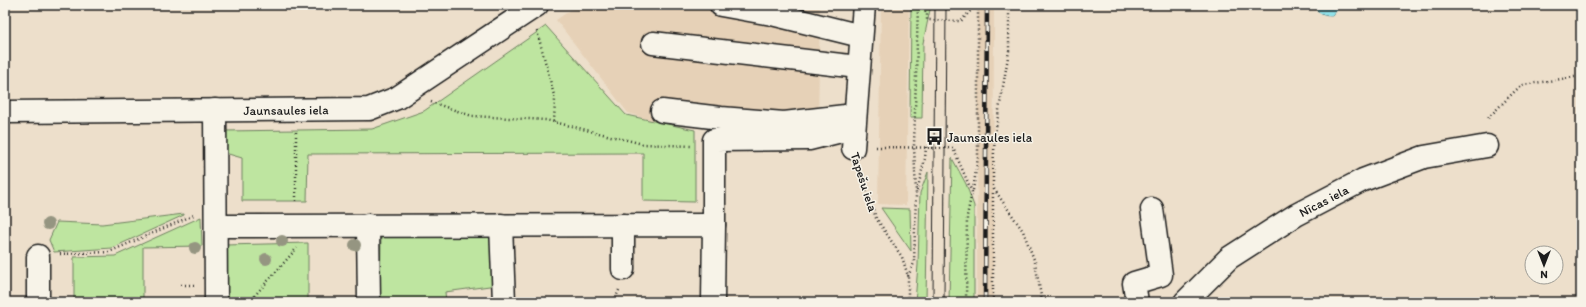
<svg xmlns="http://www.w3.org/2000/svg" width="1586" height="307" font-family="Itim,sans-serif">
<style>
.built{fill:#e6d1b7}
.green{fill:#bee5a0;stroke:#6d805e}
.water{fill:#8fe0e8;stroke:#619296}
.lines{fill:none;stroke-linecap:round;stroke-linejoin:round}
.minor-casing{stroke:#1c1c1c;stroke-width:25}
.path{stroke:#1c1c1c;stroke-width:2.5;stroke-dasharray:1 3;stroke-linecap:butt}
.minor{stroke:#f7f3e8;stroke-width:22}
.tram{stroke:#1c1c1c;stroke-width:1}
.rail-casing{stroke:#1c1c1c;stroke-width:4.5}
.rail{stroke:#f7f3e8;stroke-width:3;stroke-dasharray:9;stroke-linecap:butt}
.tree{fill:#959581}
.labels{text-anchor:middle;dominant-baseline:central;stroke-width:3;stroke-linejoin:round;paint-order:stroke}
.street-label{font-size:13px;fill:#1c1c1c;stroke:#f7f3e8}
.poi-label{font-size:13px;fill:#1c1c1c;stroke:#f7f3e8;text-anchor:start}
</style>
<rect width="100%" height="100%" fill="#eddfcb"/>
<filter id="ink" filterUnits="userSpaceOnUse"><feTurbulence type="fractalNoise" baseFrequency=".025" numOctaves="2"/><feDisplacementMap in="SourceGraphic" scale="8" xChannelSelector="R" yChannelSelector="G"/><feConvolveMatrix kernelMatrix="1 2 1 2 8 2 1 2 1" color-interpolation-filters="sRGB"/></filter>
<g filter="url(#ink)">
<g class="built">
<polygon points="578,5 820,5 818,123 782,134 655,122 628,113 556,20"/>
<polygon points="881,5 909,5 906,205 878,204"/>
<polygon points="978,5 994,5 993,302 977,302"/>
</g>
<g class="green">
<polygon points="911,5 931,5 923,43 922,118 910,118"/>
<polygon points="546,26 626,115 695,130 695,202 643,201 643,153 308,154 307,201 242,201 242,158 225,153 225,131 372,129 424,111"/>
<polygon points="952,158 966,184 974,206 974,302 949,302"/>
<polygon points="928,172 926,302 915,302 918,265 920,193"/>
<polygon points="881,208 910,209 911,251"/>
<polygon points="184,214 184,215 112,248 54,252 49,240 57,222 102,224"/>
<polygon points="201,217 202,246 143,247 143,302 68,302 74,301 74,257 115,256"/>
<polygon points="496,236 497,285 445,292 446,302 380,302 381,237"/>
<polygon points="308,243 308,302 225,302 225,245"/>
</g>
<path class="water" d="M1314 5H1340V6L1332 16C1323 16 1318 14 1314 5Z"/>
<g class="lines">
<defs>
<g id="minor">
<polyline points="721,5 772,14 861,36"/>
<polyline points="653,43 858,67"/>
<polyline points="215,110 216,302"/>
<polyline points="662,111 721,118 784,123 854,115"/>
<path id="s1" d="M5 112 369 109 397 98 537 5"/>
<polyline points="853,148 864,5"/>
<polyline points="368,225 369,302"/>
<polyline points="501,225 504,302"/>
<polyline points="623,225 623,269"/>
<polyline points="714,225 714,140 809,139 853,128"/>
<polyline points="217,226 714,225 713,302"/>
<polyline points="38,256 38,302"/>
<polyline points="1137,302 1134,283 1161,275 1152,209"/>
<path id="s2" d="M1185 302 1229 258 1296 215 1363 180 1424 157 1487 146"/>
</g>
</defs>
<use href="#minor" class="minor-casing"/>
<g class="path">
<polyline points="920,5 927,14 927,20 961,21 976,5"/>
<polyline points="537,31 555,99 554,122"/>
<polyline points="431,102 472,116 546,120 643,144 691,146"/>
<polyline points="1488,118 1515,91 1522,85 1581,76"/>
<polyline points="296,132 296,203"/>
<polyline points="876,147 953,148 972,192 967,216 966,302"/>
<polyline points="859,168 876,218 902,257 908,276 908,302"/>
<polyline points="994,189 1023,231 1035,262 1042,302"/>
<polyline points="973,190 978,157 978,5"/>
<polyline points="917,191 925,158 926,147"/>
<polyline points="60,254 109,252 194,215"/>
<polyline points="908,276 914,263 916,194 914,146 918,5"/>
<polyline points="181,285 194,285"/>
<polyline points="249,302 297,248"/>
<polyline points="614,302 619,290"/>
<polyline points="993,302 993,170 995,134 1009,51 1009,5"/>
</g>
<use href="#minor" class="minor"/>
<g class="tram">
<polyline points="933,302 935,5"/>
<polyline points="944,302 946,5"/>
</g>
<defs>
<polyline id="rail" points="985,302 987,5"/>
</defs>
<use href="#rail" class="rail-casing"/>
<use href="#rail" class="rail"/>
</g>
<g class="tree">
<circle cx="48" cy="224" r="6"/>
<circle cx="282" cy="241" r="6"/>
<circle cx="355" cy="245" r="6"/>
<circle cx="195" cy="248" r="6"/>
<circle cx="266" cy="259" r="6"/>
</g>
</g>
<defs>
<symbol id="bus-bare" viewBox="-9 -9 18 18"><path d="M-5-6H5V4H4V6H2V4H-2V6H-4V4H-5ZM-3.5-4V0h7V-4ZM-3.5 1.2v1.5H-2V1.2ZM2 1.2v1.5H3.5V1.2Z" fill="#1c1c1c" stroke="#f7f3e8" stroke-width="2.5" paint-order="stroke"/></symbol>
</defs>
<g fill-rule="evenodd">
<use href="#bus-bare" x="922" y="124" width="25" height="25"/>
</g>
<g class="labels">
<g class="street-label">
<text stroke="none"><textPath href="#s1" startOffset="281">Jaunsaules iela</textPath></text>
<text transform="translate(864 182) rotate(72)">Tapešu iela</text>
<text stroke="none"><textPath href="#s2" startOffset="173">Nīcas iela</textPath></text>
</g>
<g class="poi-label">
<text x="947" y="137">Jaunsaules iela</text>
</g>
</g>
<rect width="1586" height="307" fill="none" stroke="#f7f3e8" stroke-width="20"/>
<rect x="10" y="10" width="1566" height="287" fill="none" stroke="#1c1c1c" stroke-width="1.5" filter="url(#ink)"/>
<g transform="translate(1544 265) rotate(180)"><circle r="19" fill="#f7f3e8" stroke="#9f9d96"/>
<path d="M0-3L7 15L0 10L-7 15Z" fill="#1c1c1c"/>
<text y="-6" font-size="11" font-weight="bold" text-anchor="middle" fill="#1c1c1c">N</text>
</g>
</svg>
